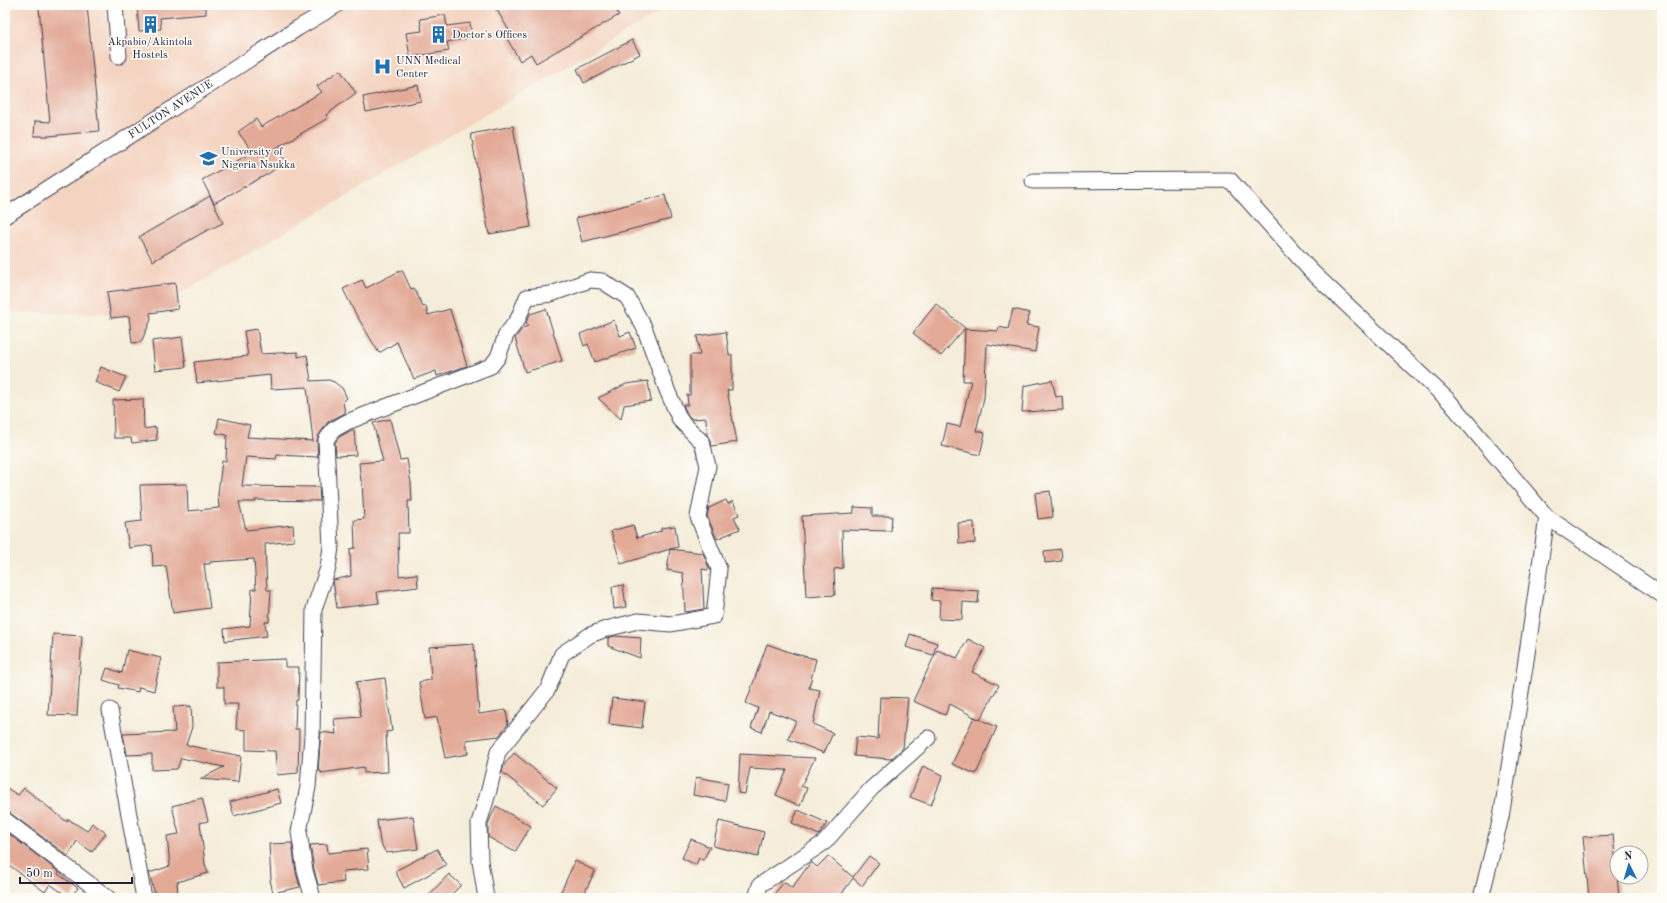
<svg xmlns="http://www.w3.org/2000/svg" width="1667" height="903" font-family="'Old Standard TT',serif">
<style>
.built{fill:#f4d3c0}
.building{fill:#e3aa98}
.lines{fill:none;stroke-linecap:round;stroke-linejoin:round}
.minor-casing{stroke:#424053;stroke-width:17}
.minor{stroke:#fff;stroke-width:15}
.labels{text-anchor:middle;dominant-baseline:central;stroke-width:3;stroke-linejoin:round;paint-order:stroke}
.poi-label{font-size:11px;fill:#22223b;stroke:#fdfcf7;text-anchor:start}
.street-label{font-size:11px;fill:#22223b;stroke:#fdfcf7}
</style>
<rect width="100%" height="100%" fill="#fdfcf7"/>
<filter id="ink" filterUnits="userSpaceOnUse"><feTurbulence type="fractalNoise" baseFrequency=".025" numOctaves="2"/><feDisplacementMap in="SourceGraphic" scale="8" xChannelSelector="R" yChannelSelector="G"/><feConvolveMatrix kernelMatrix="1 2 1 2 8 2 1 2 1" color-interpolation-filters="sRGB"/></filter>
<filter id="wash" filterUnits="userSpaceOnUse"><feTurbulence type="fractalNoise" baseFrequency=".012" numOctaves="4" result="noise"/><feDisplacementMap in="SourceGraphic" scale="16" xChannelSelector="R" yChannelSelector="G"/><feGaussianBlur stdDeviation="0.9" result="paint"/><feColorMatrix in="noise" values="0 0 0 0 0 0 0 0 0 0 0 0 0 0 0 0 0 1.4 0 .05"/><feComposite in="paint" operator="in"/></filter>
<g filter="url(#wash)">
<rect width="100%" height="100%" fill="#f5edd9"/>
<polygon class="built" points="5,5 672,5 146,314 5,312"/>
<g id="blocks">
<g class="building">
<polygon points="67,5 87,5 99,131 49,136 34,136 35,121 50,122 39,8"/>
<polygon points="137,5 206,5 206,14 160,18 161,29 139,31"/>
<polygon points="494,5 613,5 619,15 536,63 531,54 520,61 506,37 511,34"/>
<polygon points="445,15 447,26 470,23 472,37 447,42 449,51 410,57 406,33 422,31 420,19"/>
<polygon points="632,40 640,54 584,83 577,69"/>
<polygon points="340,70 356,93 326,115 328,118 276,148 286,161 268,174 214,203 202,180 253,152 238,132 256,119 261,127 322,92 317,86"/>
<polygon points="418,85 421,101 366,112 363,97"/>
<polygon points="513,126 531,227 489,234 471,134"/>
<polygon points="665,195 671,219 582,242 576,218"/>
<polygon points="210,196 223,223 204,232 153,261 139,237"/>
<polygon points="402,270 411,289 414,288 423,307 426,306 428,315 450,309 467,366 437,376 436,371 414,379 397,342 379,353 354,311 343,289 362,280 366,288"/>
<polygon points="175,283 178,309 150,313 151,320 141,342 132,343 129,316 111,318 107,292"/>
<polygon points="936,304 965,328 941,356 913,333"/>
<polygon points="546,309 562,361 525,372 515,338 523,328 528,326 526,322 530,314"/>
<polygon points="1013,309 1030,313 1026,325 1039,327 1035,352 987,344 984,398 976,431 985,433 980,455 942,446 947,424 960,427 971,381 963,381 965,329 998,331 999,327 1008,329"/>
<polygon points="614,320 620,336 630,332 636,348 595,362 588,344 584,346 580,334"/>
<polygon points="257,329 261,354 298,352 298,357 307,355 311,381 329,380 334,382 342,388 347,398 343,402 345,413 328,422 319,435 317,440 318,457 277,455 276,459 246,457 242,486 319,487 320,501 255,500 256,502 239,502 246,530 293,525 294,541 265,544 267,590 271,590 269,622 265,622 267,636 225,641 224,629 250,626 252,589 256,589 254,559 210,562 210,564 204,564 210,608 173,613 166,566 153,567 152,545 129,548 125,523 142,521 140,485 187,484 188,511 219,508 218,494 222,461 226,461 227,435 216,433 219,418 250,425 247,437 313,441 307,387 271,389 270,375 197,383 194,362 248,356 244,331"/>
<polygon points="726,332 729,355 732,355 732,390 727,390 737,442 712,446 707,435 706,418 692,419 688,415 683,405 688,405 687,395 690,395 690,355 700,355 697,336"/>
<polygon points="182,337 186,367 155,370 152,341"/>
<polygon points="101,367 126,377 119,392 95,382"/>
<polygon points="1052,380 1056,397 1062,396 1063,410 1022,412 1024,386"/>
<polygon points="648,381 651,401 624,405 621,419 598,398 626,384"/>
<polygon points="143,399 144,429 156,427 157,440 132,443 131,438 114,438 113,400"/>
<polygon points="390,419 400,460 407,459 411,483 412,501 408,501 409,533 398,533 399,576 417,574 418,587 377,592 379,603 337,608 333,580 351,576 350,549 355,548 354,520 364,519 362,481 361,481 359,463 383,461 373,423"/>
<polygon points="352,430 354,430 356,455 336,456 335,443 339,437"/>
<polygon points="1050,491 1053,517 1038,519 1035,493"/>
<polygon points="726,500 728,504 733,501 739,515 734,517 740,529 717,539 707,516 709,508"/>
<polygon points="854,507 872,508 872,516 892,516 891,531 842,530 843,568 834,569 835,595 806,597 802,516 854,513"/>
<polygon points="974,522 975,543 959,544 958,523"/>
<polygon points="633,525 637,538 661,531 661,528 675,526 678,547 670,549 703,553 709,568 708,570 702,569 704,609 685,612 683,573 667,570 670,549 621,564 611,531"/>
<polygon points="1061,549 1062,561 1045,563 1044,551"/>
<polygon points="623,585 626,607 614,609 612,587"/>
<polygon points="932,588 979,591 978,603 963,602 962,620 939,619 940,601 931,600"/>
<polygon points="53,634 82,636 77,716 48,715"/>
<polygon points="910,634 937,643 933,655 906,647"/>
<polygon points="614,636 641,638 640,658 608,646 608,638"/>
<polygon points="968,639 985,648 972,672 999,685 980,720 950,704 945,715 913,701 937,650 957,658"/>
<polygon points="474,644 479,714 506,710 508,724 499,736 466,740 468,754 445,758 437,717 425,719 419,682 431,680 429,647"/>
<polygon points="767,644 795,654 816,659 809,688 820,690 813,724 833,733 824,753 788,739 796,721 769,711 762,732 751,728 758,708 746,703"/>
<polygon points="127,650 161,658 154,691 139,687 138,692 118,688 119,685 103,680 107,668 122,673"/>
<polygon points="285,659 285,667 299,667 298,700 296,700 295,729 299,729 298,773 277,775 275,751 246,750 246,730 236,729 238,704 224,704 224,687 217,687 217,662"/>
<polygon points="385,678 392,731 386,732 388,772 364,773 364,767 321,773 321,771 318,771 321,732 336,734 334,719 361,717 356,682"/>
<polygon points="880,697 908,698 903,748 891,759 854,756 856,737 878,739"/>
<polygon points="612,698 645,702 642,728 609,724"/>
<polygon points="191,706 192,727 186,745 241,756 238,782 200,779 224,767 181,758 177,769 152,770 152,754 127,755 123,734 175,732 173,707"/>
<polygon points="974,717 997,727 976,774 952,764"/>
<polygon points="514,753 557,788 543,805 502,772 504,765"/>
<polygon points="740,754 815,758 801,786 807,788 800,806 776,795 787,770 750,768 745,794 738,793"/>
<polygon points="923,766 943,775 931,805 910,797"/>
<polygon points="696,777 728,783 725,801 693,795"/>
<polygon points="5,787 18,795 24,788 67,822 68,819 87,831 92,823 106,833 92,852 77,841 68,856 10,813 5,811"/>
<polygon points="277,789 281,803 234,816 230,802"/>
<polygon points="202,798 208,821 200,823 205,864 208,873 177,882 178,898 156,898 149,873 170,866 167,836 179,834 172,806"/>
<polygon points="496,806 531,826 515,852 488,837 488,824"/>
<polygon points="798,810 827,823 819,835 792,823"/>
<polygon points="413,816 418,849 386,853 380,842 377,820"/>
<polygon points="719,821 764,832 758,857 713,846"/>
<polygon points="5,831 59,872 58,874 78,888 70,898 50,884 45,892 5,862"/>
<polygon points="1613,835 1619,897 1589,898 1583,837"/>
<polygon points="691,839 710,847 703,860 699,858 696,865 682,858"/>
<polygon points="292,843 296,872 300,887 273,893 270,880 271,879 269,844"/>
<polygon points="327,844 328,853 367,849 369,869 343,871 344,882 318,885 314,869 310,845"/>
<polygon points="437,849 446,865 404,888 395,871"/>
<polygon points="828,856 853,877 869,856 879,863 862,886 853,878 839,898 771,898 784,882 792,888 811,862 817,867"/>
<polygon points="575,861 595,871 582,898 558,898"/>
<polygon points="449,874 461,885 448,898 426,898"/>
</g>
</g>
</g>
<g filter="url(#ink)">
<use href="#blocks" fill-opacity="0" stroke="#424053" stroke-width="1"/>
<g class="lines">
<defs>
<g id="minor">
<polyline points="115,5 119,56"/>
<polyline points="1033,181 1230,180 1310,270 1449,401 1547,517 1662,595"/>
<polyline points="5,216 298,28 337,5"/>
<polyline points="110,710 144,898"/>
<polyline points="5,820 108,898"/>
<polyline points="313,898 305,871 299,832 308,787 312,736 314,609 328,568 331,547 326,440 333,430 347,422 491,366 498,357 506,335 518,319 527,297 551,294 590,280 602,281 627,297 644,327 667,390 680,420 702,442 708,466 698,517 719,569 714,616 671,624 638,621 606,629 590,635 562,654 548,689 498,752 489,790 479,823 480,861 486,898"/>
<polyline points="756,898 760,885 825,842 871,789 928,738"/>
<polyline points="1481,898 1501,817 1525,667 1547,517"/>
</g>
</defs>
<use href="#minor" class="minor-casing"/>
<use href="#minor" class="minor"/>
</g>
</g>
<defs>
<symbol id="building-bare" viewBox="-9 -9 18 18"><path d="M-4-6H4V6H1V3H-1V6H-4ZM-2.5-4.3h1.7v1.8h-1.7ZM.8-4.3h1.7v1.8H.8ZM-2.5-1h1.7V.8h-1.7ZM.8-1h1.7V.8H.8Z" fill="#1f6fb2" stroke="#fdfcf7" stroke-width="2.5" paint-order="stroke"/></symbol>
<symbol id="hospital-bare" viewBox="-9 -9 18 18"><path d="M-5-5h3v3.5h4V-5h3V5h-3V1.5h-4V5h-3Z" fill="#1f6fb2" stroke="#fdfcf7" stroke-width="2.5" paint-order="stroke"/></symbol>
<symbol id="university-bare" viewBox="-9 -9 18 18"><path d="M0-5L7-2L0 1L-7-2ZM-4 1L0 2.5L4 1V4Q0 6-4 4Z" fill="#1f6fb2" stroke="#fdfcf7" stroke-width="2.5" paint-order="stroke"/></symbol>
</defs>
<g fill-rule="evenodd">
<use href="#building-bare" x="138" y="12" width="25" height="25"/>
<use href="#building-bare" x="426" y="22" width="25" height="25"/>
<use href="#hospital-bare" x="370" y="54" width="25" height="25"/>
<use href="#university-bare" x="196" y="146" width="25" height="25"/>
</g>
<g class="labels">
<g class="poi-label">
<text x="452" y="35">Doctor's Offices</text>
<text x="150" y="42" text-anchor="middle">Akpabio/Akintola<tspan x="150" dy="13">Hostels</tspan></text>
<text x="396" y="61">UNN Medical<tspan x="396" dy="13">Center</tspan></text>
<text x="221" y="152">University of<tspan x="221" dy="13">Nigeria Nsukka</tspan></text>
</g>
<g class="street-label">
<text transform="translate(171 110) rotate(-33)">FULTON AVENUE</text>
</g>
</g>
<rect width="1667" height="903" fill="none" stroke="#fdfcf7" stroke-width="20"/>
<g transform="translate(1629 865) rotate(355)"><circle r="19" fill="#fdfcf7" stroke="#a5a5ac"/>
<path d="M0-3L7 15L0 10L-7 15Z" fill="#1f6fb2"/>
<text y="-6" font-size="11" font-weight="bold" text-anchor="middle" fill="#22223b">N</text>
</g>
<path d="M20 877v6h112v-6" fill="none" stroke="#22223b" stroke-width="2"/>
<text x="26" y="877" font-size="12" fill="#22223b" stroke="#fdfcf7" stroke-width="3" paint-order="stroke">50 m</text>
</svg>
